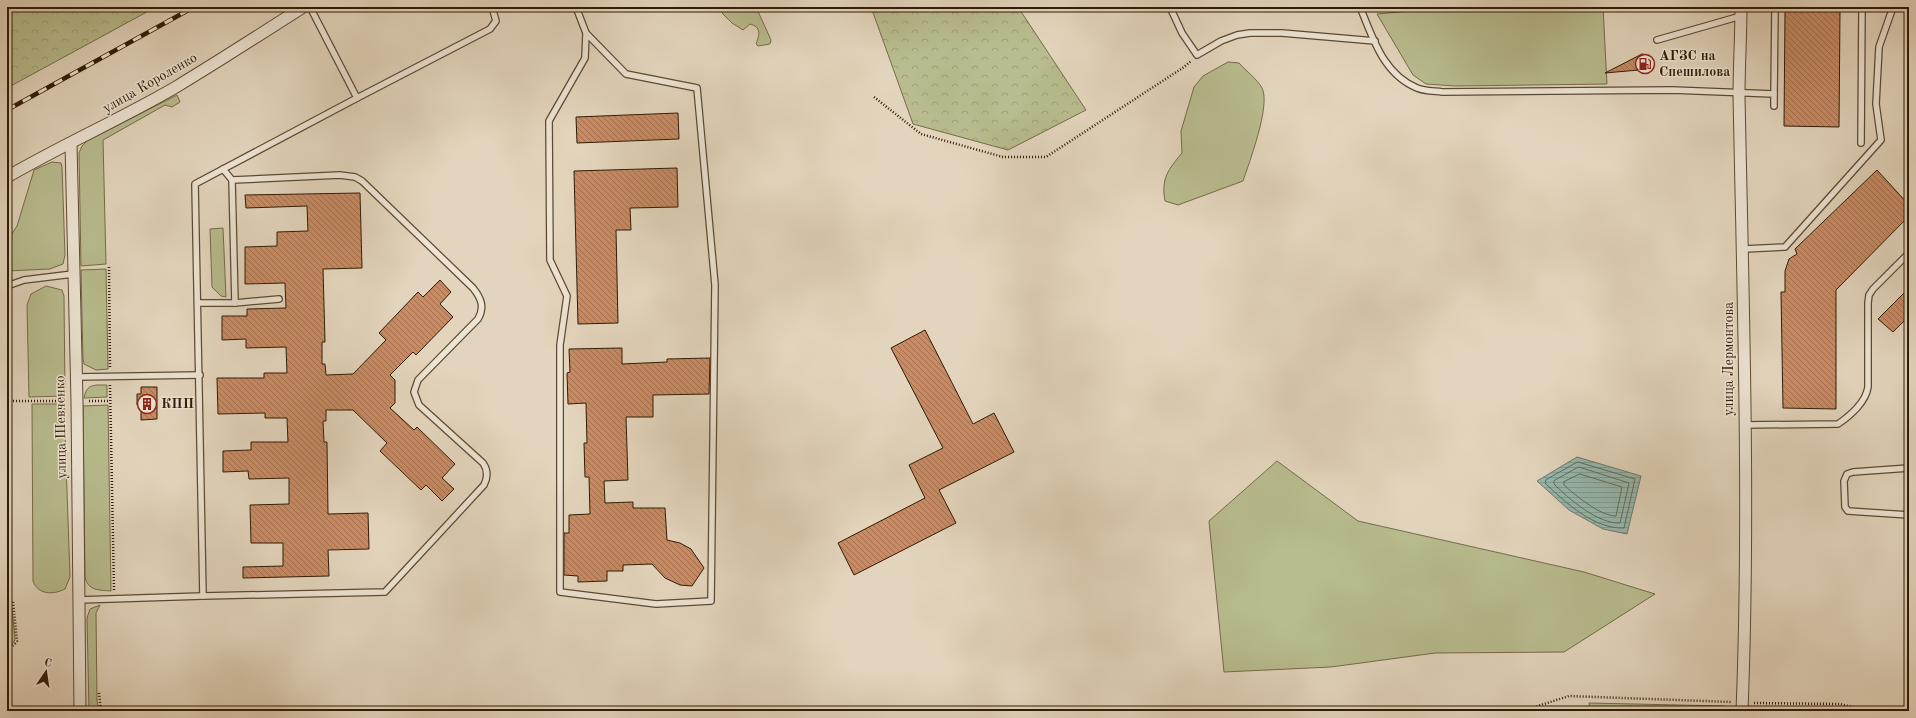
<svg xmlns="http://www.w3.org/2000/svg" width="1916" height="718" font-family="'Old Standard TT',serif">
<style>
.green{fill:#b8bc8e;stroke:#746c48}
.forest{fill:url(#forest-crowns);stroke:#746c48}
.water{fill:url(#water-rules);stroke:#6c7a6b}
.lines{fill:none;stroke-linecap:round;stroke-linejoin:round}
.shore{stroke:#626a5a;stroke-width:1}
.building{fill:url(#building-back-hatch);stroke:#2f1b03}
.service-casing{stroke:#5c4a32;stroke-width:8}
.minor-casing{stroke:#5c4a32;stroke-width:13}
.path{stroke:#2f1b03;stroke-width:2.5;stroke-dasharray:1 2;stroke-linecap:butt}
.service{stroke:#ede4d4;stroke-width:5.5}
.minor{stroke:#ede4d4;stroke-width:11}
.rail-casing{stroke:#2f1b03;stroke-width:4.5}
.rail{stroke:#ede4d4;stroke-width:3;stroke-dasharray:9;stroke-linecap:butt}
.labels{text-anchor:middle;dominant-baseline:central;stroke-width:3;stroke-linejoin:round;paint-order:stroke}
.poi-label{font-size:14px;font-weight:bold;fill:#2f1b03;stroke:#ede4d4;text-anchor:start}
.street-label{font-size:14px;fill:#2f1b03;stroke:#ede4d4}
</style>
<defs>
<pattern id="forest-crowns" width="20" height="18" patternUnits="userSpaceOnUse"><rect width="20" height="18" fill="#b8bc8e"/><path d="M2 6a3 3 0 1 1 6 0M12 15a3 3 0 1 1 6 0" fill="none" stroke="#9ea179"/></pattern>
<pattern id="water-rules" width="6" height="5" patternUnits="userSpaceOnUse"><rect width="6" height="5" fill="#95b9b0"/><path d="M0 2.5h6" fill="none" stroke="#819e96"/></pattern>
<pattern id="building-back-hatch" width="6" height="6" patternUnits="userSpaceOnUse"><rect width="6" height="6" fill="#c98b64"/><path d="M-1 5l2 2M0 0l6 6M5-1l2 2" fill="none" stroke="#a47150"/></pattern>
</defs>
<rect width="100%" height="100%" fill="#e3d5bd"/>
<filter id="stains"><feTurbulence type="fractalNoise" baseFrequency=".005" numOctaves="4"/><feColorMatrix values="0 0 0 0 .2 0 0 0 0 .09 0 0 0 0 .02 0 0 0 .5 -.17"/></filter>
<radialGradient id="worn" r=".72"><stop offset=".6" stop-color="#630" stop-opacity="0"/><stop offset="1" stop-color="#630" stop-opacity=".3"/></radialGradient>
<g class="green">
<path d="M723 7H756L771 40 770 44 758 46 756 44C760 34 761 27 750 24L743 30 732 23 722 13Z"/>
<polygon points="1453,7 1603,7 1607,84 1455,86 1426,84 1413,75 1377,14"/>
<path d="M1228 62 1239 63C1246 71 1257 79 1262 88 1271 105 1249 163 1243 181L1178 205 1165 201C1161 178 1168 170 1182 153L1181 131 1194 87 1203 76Z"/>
<polygon points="177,95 180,102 172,107 165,105 103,140 106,264 81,266 79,153 82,146 87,141"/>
<polygon points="52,162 61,163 62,167 65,255 63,264 50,269 7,271 7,241 17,226 34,170"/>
<polygon points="223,228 226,297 221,296 212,287 210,229"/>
<polygon points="106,269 108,369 96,370 84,364 83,359 81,270"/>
<polygon points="46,286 62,290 64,296 65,396 29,397 27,305 31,294"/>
<path d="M97 385H107V397L84 398C86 389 88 386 97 385Z"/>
<path d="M32 404H64L70 577 65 589C53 595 38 595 33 581Z"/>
<path d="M108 405 111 591C99 590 88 591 85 577L83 406Z"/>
<polygon points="1277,461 1358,521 1584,572 1655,594 1564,652 1435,653 1331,667 1224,672 1209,521"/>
<polygon points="100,605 96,613 97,701 99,711 89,711 87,618 90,609"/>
<polygon points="7,607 12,608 15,639 14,642 7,646"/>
<polygon points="1589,703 1724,706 1718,711 1623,711 1590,709"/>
</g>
<g class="forest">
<polygon points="7,7 156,7 7,88"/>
<polygon points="871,7 1018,7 1086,110 1008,150 913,124"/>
</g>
<polygon class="water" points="1577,457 1641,476 1627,534 1603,529 1569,510 1537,481"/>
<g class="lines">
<g class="shore">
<path d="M1578 462 1635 479 1624 528C1594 529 1566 503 1545 483L1546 480Z"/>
<path d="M1579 467 1629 483 1620 523C1598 524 1569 499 1554 484V481Z"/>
<path d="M1580 474 1622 487 1616 516C1600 516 1575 495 1564 485V482Z"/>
</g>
</g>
<g class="building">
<polygon points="1785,10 1840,10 1839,127 1784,126"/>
<polygon points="1642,54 1647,55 1649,57 1650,69 1605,73"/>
<polygon points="678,113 679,139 577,143 576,117"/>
<polygon points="677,168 678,207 630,208 631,230 616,230 618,323 578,324 574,171"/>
<polygon points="1877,170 1909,205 1909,216 1836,290 1836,409 1783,408 1781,292 1785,292 1785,271 1789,259 1797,254 1795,249"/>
<polygon points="360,193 362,268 323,269 325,342 322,342 322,364 325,364 326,375 353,374 386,340 379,333 418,292 423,297 440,280 451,292 440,304 453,317 416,355 413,352 390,375 395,380 395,403 390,408 414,430 417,427 455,464 442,478 454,489 442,501 426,485 421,490 380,451 387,443 353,410 326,410 326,421 323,421 324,442 327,442 328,514 368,513 369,549 328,550 329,576 243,578 243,567 283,566 283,543 251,543 250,505 289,504 289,478 249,479 248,471 223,472 223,451 251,450 251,442 288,442 287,418 265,418 265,413 218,414 217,378 264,378 264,373 287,373 286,347 246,348 246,339 222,340 222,316 247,316 247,309 286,308 285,283 245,284 245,247 277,246 277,232 308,231 307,206 246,208 245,195"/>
<polygon points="1909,288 1909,316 1893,332 1878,319"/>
<polygon points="925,330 973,424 994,413 1014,452 939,490 956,523 854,575 838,543 925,498 909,465 943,448 891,348"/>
<polygon points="622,348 622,364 667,362 667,359 710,358 709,394 653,395 653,417 626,417 628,480 604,481 605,503 633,502 633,508 665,508 667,540 680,543 691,549 704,568 692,586 680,585 665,578 652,564 623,565 623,571 607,571 607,581 578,582 578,576 564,575 564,533 569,533 569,515 590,514 589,477 585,477 584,443 587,443 586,403 568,404 567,373 570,372 569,349"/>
<polygon points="141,387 157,387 157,419 141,420 141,405 137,405 137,394 141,394"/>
</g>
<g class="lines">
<defs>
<g id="service">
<polyline points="576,7 586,33 585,58 549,121 550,260 567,296 560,345 560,592 656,604 711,601 715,285 697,88 626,74 586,33"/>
<polyline points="1170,7 1182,33 1197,55 1221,41 1237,35 1250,33 1282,33 1375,41"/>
<path d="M1360 7C1373 38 1383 74 1417 88 1424 91 1434 91 1442 92L1672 90 1774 94V106"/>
<polyline points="1657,40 1741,16"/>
<polyline points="1774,94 1775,7"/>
<polyline points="357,98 490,29 496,21 492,7"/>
<polyline points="1861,143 1862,7"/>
<polyline points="223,169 232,180 235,303"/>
<path d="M232 180 340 175 355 177 362 181 473 288C481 298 485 307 478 319L418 380 414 392 419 405 483 463C488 470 488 477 484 485L385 592 203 596 195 184 357 98 310 7"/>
<polyline points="1744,249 1785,247 1881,140 1876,104 1879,47 1893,7"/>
<polyline points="7,286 24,280 73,274"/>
<polyline points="198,303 235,303 279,299"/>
<polyline points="76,377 200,375"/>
<path d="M1745 425 1838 424C1850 416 1866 402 1868 387V303L1869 295 1873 289 1909 253"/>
<polyline points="1909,468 1853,472 1847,474 1844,481 1845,507 1848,511 1909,515"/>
<polyline points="78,600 203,596"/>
</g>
<g id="minor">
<path d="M1741 7C1741 36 1739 66 1739 95 1743 301 1750 506 1742 711"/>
<polyline points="71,144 77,401 80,711"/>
<path d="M7 177C62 145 121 119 176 87 219 61 261 34 303 7"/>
</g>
</defs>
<use href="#service" class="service-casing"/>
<use href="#minor" class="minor-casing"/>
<g class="path">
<polyline points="874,97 921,134 1003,157 1046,157 1184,67 1191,61"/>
<polyline points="109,267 110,368"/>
<polyline points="110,385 114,590"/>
<polyline points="7,401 64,401"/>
<polyline points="89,401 110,401"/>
<polyline points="7,648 14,645 17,641 13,601"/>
<polyline points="99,693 101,711"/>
<polyline points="1754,703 1840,704 1869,711"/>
<polyline points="679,711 699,711"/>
<polyline points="1522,711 1569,696 1731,702"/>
</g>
<use href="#service" class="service"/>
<use href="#minor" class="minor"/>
<defs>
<polyline id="rail" points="7,110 194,7"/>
</defs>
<use href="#rail" class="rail-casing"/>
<use href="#rail" class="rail"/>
</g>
<defs>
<symbol id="fuel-ring" viewBox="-11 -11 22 22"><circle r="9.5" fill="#ede4d4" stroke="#8f2418" stroke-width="1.5"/><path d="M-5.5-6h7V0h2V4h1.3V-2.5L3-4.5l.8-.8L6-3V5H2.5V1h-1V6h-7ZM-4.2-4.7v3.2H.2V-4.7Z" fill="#8f2418"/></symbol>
<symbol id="building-ring" viewBox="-11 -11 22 22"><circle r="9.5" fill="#ede4d4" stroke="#8f2418" stroke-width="1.5"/><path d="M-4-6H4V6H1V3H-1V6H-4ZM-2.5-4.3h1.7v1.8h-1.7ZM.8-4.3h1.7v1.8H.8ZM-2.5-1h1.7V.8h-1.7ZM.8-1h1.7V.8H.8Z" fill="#8f2418"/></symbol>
</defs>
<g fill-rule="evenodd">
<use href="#fuel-ring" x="1634" y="53" width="22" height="22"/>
<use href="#building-ring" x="136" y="393" width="22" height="22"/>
</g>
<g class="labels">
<g class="poi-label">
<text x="1659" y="56">АГЗС на<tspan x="1659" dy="16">Спешилова</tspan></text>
<text x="161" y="404">КПП</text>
</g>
<g class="street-label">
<text transform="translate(150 83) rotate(-30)">улица Короленко</text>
<text transform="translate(1729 359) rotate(-90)">улица Лермонтова</text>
<text transform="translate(61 427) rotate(-91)">улица Шевченко</text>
</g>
</g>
<rect width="1916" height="718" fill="none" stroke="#e3d5bd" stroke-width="24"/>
<rect x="8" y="8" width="1900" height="702" fill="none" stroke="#2f1b03" stroke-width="2"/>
<rect x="12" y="12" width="1892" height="694" fill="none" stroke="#2f1b03"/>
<g transform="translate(46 672) rotate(13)" stroke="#ede4d4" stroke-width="3" paint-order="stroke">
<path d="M0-3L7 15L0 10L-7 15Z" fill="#2f1b03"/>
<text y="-6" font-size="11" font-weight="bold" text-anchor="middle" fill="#2f1b03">С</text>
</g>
<rect width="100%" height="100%" filter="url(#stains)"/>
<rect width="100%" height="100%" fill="url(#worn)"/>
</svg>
